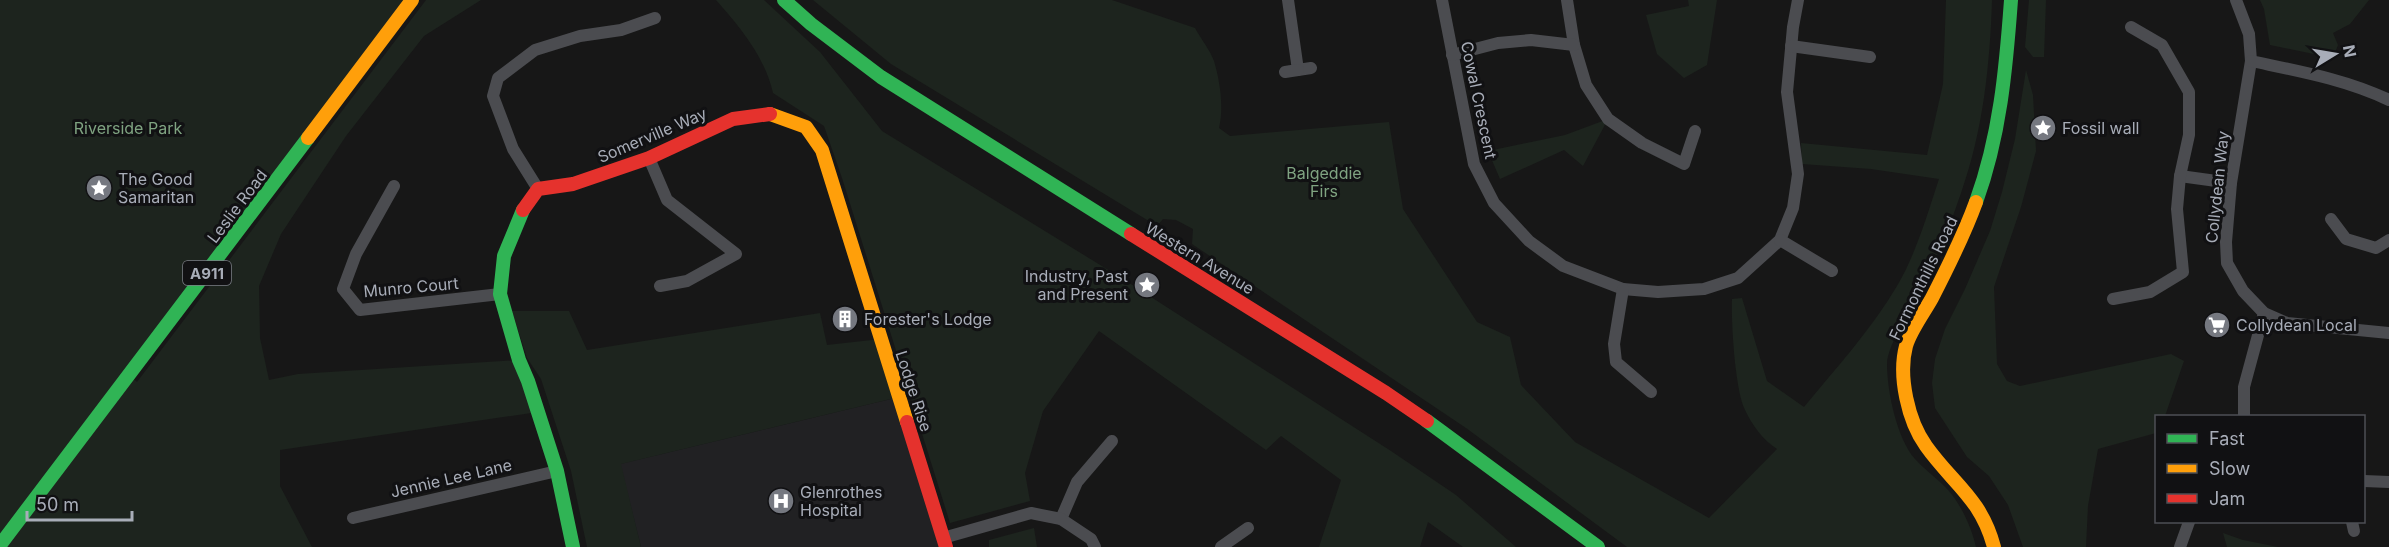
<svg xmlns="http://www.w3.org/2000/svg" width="2389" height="547" font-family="Inter,sans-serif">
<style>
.built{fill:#212123}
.green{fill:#1d241e}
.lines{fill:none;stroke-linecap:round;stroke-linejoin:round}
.street{stroke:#4b4c50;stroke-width:12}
.fast{stroke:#30b455;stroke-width:14}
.slow{stroke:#ff9f0a;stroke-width:14}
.jam{stroke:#e5322d;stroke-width:14}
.labels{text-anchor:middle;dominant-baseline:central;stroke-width:6;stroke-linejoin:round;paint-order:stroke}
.shield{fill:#111113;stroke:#7b7e86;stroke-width:1.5}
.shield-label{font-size:15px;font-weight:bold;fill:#a8adb8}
.street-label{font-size:16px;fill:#a8adb8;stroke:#111113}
.park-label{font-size:16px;fill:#7fa381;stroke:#111113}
.poi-label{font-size:16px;fill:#a8adb8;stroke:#111113;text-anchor:start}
</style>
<rect width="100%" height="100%" fill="#171717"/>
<polygon class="built" points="899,397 946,547 641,547 620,464"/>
<g class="green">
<polygon points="0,0 406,0 126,372 137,382 426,0 481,0 424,36 346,136 281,234 259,286 260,338 269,380 298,374 519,360 538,412 280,450 280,486 312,547 0,547"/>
<path d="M716 0H764L820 52 882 131 1123 279 1391 451 1456 495 1516 547H1463L1428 522 1420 547H1319L1341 480 1281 436 1266 450 1099 331 1043 411 1025 473 1030 501 950 523 842 178 824 126 773 93C765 57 740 27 716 0Z"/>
<path d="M813 0H1112L1195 28C1201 39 1210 50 1214 61 1220 81 1224 108 1219 128L1230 136 1389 122 1403 209 1477 322 1510 337 1521 385 1575 442 1709 518 1777 449C1763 440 1752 425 1745 410 1735 390 1731 322 1732 299L1742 298 1767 381 1804 407C1836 368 1871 330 1897 286 1916 254 1927 215 1939 179L1871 169 1802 164 1801 143 1927 155 1943 84 1946 0H1992C1990 65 1983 131 1961 193 1951 223 1939 253 1925 282 1916 301 1887 344 1887 364 1887 391 1897 439 1915 459 1925 470 1938 479 1948 490 1961 504 1972 529 1976 547H1627L1466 428 1192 244 1193 229 1176 220 1163 219 1157 226 891 64Z"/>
<polygon points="1688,0 1717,0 1707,65 1684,78 1657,54 1646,15 1689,6"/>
<polygon points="2029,0 2046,0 2044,57 2033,57 2025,47"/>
<polygon points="2260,0 2369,0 2350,24 2333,33 2338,45 2333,58 2270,45 2264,9"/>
<polygon points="2026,70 2033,95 2036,151 2021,207 1994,287 1997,364 2007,381 2020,386 2171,354 2184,361 2165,416 2156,416 2156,433 2098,449 2088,506 2086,547 2023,547 2008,505 1989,476 1967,457 1935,408 1932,383 1935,359 1945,329 1965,289 1990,231 2002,192 2015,139"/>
<polygon points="1608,119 1583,166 1564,150 1500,179 1488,151 1565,135"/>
<polygon points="512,311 569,311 587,350 820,313 827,345 881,339 899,397 621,464 641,547 587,547 571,471 541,379 527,358"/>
<polygon points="1034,528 1037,547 989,547 989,540"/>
<polygon points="2223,533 2243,540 2278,547 2227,547"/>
</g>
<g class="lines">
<g class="street">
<polyline points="1288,0 1298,70 1311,68"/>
<polyline points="1442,0 1474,164 1494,203 1529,241 1563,266 1623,289 1658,292 1704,289 1738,278 1780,240 1793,208 1798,174 1787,92 1793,27 1798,0"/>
<polyline points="1567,0 1574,45 1586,85 1608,119 1642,143 1684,164 1695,131"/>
<polyline points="2236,0 2249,34 2251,61 2231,183 2226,242 2227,263 2243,291 2264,313 2287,323 2389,333"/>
<polyline points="1791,46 1870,57"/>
<polyline points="1452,55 1498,43 1531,40 1574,45"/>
<path d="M2251 61C2298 71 2345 79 2389 100"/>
<polyline points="1285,72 1298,70"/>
<polyline points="649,158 667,200 736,254 687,281 660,286"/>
<polyline points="2180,176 2231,183"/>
<polyline points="394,186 356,254 343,289 360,310 500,294"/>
<polyline points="538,189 513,149 493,96 498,78 535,50 580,36 621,30 655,18"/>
<polyline points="2331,219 2346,239 2376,248 2389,240"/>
<polyline points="1780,240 1832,271"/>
<polyline points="1623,289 1614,344 1616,362 1651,392"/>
<polyline points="2113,299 2150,292 2183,272 2177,209 2180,176 2189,135 2189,92 2162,45 2131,27"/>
<polyline points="2244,416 2244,387 2264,313"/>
<polyline points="2364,481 2389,482"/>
<polyline points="353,518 557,471"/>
<polyline points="1061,519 1077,482 1112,441"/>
<polyline points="2352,522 2354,531"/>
<polyline points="943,538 1031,513 1061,519 1091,539 1095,547"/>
<polyline points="1221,547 1248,528"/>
<polyline points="2180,547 2189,522"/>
</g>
<g class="fast">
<polyline points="784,0 811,24 881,77 1131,234"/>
<path d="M1976 202C2000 136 2006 69 2011 0"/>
<polyline points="523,210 504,256 500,294 519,360 528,381 557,471 573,547"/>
<polyline points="1427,421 1598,547"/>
<polyline points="0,545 308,138"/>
</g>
<g class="slow">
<polyline points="770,114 806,127 822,150 907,422"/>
<polyline points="308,138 412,0"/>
<path d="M1976 202C1964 235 1948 267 1932 298 1925 311 1910 331 1906 346 1898 376 1908 421 1926 446 1953 484 1981 498 1994 547"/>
</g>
<g class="jam">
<polyline points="523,210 538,189 573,184 649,158 733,119 770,114"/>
<polyline points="1131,234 1386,393 1427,421"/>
<polyline points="907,422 946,547"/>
</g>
</g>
<defs>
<symbol id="sight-disc" viewBox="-11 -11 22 22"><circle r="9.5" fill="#757880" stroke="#111113"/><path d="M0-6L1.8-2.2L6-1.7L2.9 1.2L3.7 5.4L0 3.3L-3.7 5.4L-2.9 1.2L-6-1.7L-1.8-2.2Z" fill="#fff"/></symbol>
<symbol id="building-disc" viewBox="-11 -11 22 22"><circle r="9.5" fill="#757880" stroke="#111113"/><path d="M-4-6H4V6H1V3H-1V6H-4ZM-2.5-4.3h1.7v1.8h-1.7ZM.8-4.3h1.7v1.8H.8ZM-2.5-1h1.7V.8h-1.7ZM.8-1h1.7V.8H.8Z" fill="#fff"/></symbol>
<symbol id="supermarket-disc" viewBox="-11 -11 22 22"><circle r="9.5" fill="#757880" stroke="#111113"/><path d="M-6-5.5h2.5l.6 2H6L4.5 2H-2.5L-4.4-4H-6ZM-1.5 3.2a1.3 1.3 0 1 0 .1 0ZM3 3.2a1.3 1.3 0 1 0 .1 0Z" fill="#fff"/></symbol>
<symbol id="hospital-disc" viewBox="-11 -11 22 22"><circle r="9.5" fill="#757880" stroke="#111113"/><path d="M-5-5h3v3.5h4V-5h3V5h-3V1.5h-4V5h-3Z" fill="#fff"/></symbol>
</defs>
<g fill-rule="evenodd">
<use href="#sight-disc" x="2028" y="113" width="30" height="30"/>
<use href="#sight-disc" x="84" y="173" width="30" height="30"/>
<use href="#sight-disc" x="1132" y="270" width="30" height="30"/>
<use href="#building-disc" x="830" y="304" width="30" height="30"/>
<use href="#supermarket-disc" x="2202" y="310" width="30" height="30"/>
<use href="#hospital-disc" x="766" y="486" width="30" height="30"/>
</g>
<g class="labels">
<rect class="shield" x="183" y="261" width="48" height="24" rx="4.5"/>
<g class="shield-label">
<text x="207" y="273">A911</text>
</g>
<g class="street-label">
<text transform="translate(1479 100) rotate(78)">Cowal Crescent</text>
<text transform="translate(652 135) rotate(-23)">Somerville Way</text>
<text transform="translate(2217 187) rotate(-84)">Collydean Way</text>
<text transform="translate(237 206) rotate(-53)">Leslie Road</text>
<text transform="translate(1200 258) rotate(31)">Western Avenue</text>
<text transform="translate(1923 278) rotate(-64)">Formonthills Road</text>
<text transform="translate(411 287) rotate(-5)">Munro Court</text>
<text transform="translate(914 391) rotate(72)">Lodge Rise</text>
<text transform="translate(451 478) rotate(-13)">Jennie Lee Lane</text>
</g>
<g class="park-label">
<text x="128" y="128">Riverside Park</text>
<text x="1324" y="173">Balgeddie<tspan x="1324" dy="18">Firs</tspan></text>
</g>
<g class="poi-label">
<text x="2062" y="128">Fossil wall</text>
<text x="118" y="179">The Good<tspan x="118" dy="18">Samaritan</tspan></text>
<text x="1128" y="276" text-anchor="end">Industry, Past<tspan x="1128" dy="18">and Present</tspan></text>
<text x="864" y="319">Forester's Lodge</text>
<text x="2236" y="325">Collydean Local</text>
<text x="800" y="492">Glenrothes<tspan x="800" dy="18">Hospital</tspan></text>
</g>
</g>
<rect x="2155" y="415" width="210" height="108" fill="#111113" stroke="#4d4f55" stroke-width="1.5"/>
<rect x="2167" y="434" width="30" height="9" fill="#30b455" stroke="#4d4f55" stroke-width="1.5"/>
<text x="2209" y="445" font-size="18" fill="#a8adb8">Fast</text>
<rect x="2167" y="464" width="30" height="9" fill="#ff9f0a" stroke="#4d4f55" stroke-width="1.5"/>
<text x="2209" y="475" font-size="18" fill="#a8adb8">Slow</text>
<rect x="2167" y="494" width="30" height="9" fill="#e5322d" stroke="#4d4f55" stroke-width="1.5"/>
<text x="2209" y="505" font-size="18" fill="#a8adb8">Jam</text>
<g transform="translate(2335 54) rotate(79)" stroke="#111113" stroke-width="4.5" paint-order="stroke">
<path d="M0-4.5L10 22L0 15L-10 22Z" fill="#a8adb8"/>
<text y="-9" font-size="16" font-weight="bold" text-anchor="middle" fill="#a8adb8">N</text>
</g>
<path d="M27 511v9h105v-9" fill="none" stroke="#a8adb8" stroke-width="3"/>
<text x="36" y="511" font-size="18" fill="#a8adb8" stroke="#111113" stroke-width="4.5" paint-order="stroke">50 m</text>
</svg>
